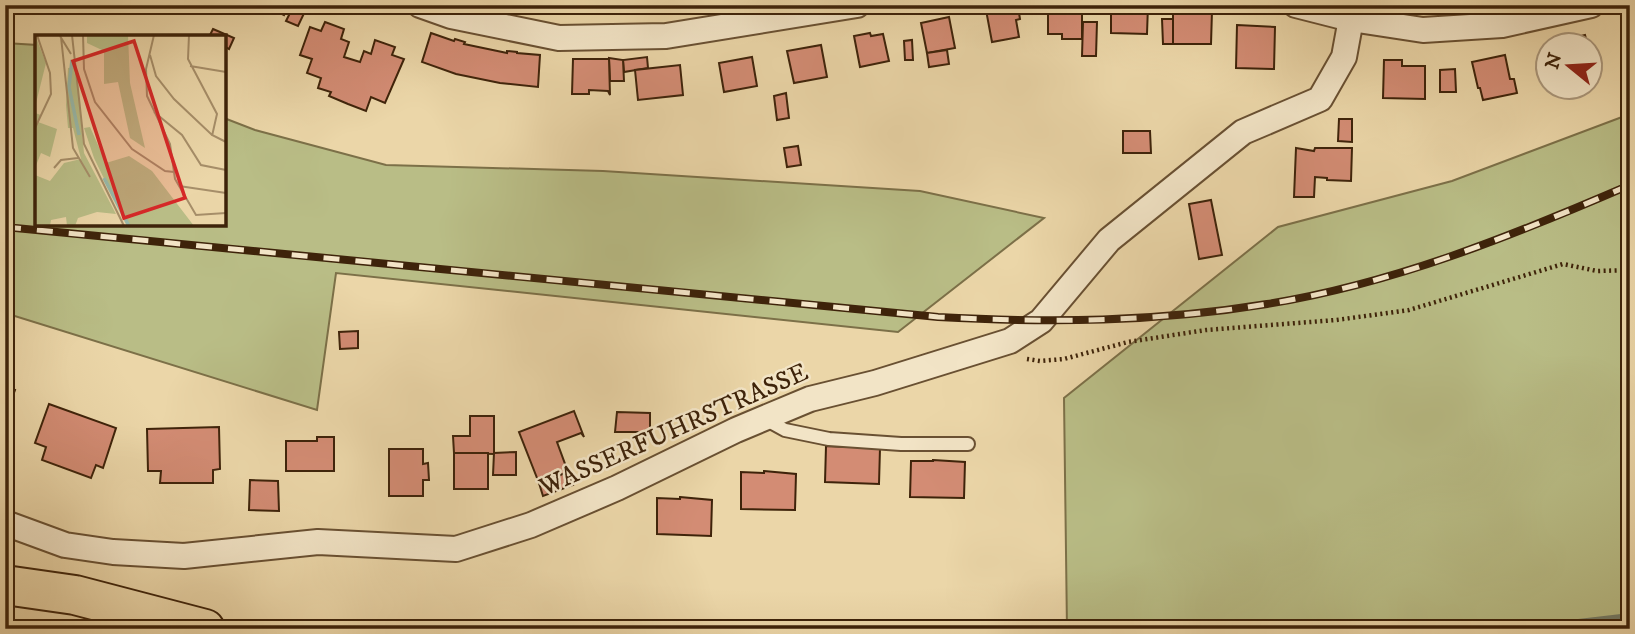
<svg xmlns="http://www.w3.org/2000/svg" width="1635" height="634" font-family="'IM FELL DW Pica',serif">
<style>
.green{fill:#b9bd86;stroke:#7c7048;stroke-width:2}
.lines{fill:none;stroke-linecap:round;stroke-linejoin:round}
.stream{stroke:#747d6a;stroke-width:8}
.building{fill:#d38c74;stroke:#3e230a;stroke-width:2}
.service-casing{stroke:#695032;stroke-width:16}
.minor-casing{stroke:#695032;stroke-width:28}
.primary-casing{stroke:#3e230a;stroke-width:42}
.path{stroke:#3e230a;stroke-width:4.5;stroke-dasharray:2 3.5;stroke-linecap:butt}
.service{stroke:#f2e4c6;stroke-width:12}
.minor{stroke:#f2e4c6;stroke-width:24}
.primary{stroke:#ebd6a8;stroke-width:38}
.rail-casing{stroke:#3e230a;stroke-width:8}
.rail{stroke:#f2e4c6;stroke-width:5;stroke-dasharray:16;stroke-linecap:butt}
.labels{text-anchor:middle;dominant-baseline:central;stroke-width:5;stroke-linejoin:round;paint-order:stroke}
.street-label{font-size:26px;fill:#3e230a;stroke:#f2e4c6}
.inset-river{fill:none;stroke:#98b9aa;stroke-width:3.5}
.inset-road{fill:none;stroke:#a68e69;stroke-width:2}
.view{fill:#d62828;fill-opacity:0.15;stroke:#d62828;stroke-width:3.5}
.inset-edge{fill:none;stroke:#3e230a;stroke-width:3.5}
</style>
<rect width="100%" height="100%" fill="#ebd6a8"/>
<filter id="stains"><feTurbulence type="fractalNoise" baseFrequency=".00286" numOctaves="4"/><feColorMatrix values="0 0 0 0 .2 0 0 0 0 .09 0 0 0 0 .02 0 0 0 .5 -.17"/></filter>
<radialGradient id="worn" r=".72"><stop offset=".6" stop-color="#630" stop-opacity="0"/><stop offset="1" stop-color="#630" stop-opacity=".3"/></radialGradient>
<g class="green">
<polygon points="5,43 37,45 37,224 224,224 224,118 255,130 386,165 603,171 920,191 1044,218 898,332 336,273 317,410 5,313"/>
<polygon points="1630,114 1630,629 1067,629 1064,398 1278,227 1452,181"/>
</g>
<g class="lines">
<polyline class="stream" points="1527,629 1630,617"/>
</g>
<g class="building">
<polygon points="265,5 288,5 284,15"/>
<polygon points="294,5 308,5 298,26 286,21"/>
<polygon points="1013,5 1014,8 1018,7 1020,19 1016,20 1019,37 992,42 986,10"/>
<polygon points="1048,5 1082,5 1082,39 1062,39 1062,34 1048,34"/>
<polygon points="1111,5 1148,5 1147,34 1111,33"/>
<polygon points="1173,11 1212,11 1211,44 1173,44"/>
<polygon points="949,17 955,48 927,53 921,23"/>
<polygon points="1162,19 1173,19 1173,44 1163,44"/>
<polygon points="325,22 344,29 341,39 349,42 344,57 360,62 364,51 371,54 375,40 395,47 392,55 404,59 385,103 371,97 366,111 348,104 329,96 331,92 318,88 321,78 307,73 312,59 300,55 310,27 321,31"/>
<polygon points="1083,22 1097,22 1096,56 1082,56"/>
<polygon points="1237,25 1275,27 1274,69 1236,68"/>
<polygon points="213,29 234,38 229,49 224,46 224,37 209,37"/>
<polygon points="431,33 454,41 455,39 465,42 464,44 507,53 507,51 517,52 517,53 540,55 538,87 500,83 456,74 422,62"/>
<polygon points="870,33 871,36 883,34 889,61 860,67 854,36"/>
<polygon points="1585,35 1588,46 1553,46 1553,43"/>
<polygon points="912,40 913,60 905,60 904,41"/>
<polygon points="821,45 827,77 794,83 787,51"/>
<polygon points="947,50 949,64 929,67 927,53"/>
<polygon points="1590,53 1591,60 1595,60 1598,71 1590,73"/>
<polygon points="1505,55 1510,79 1514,79 1517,93 1483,100 1480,88 1478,88 1472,62"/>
<polygon points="647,57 648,68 624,72 623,60"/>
<polygon points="752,57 757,86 724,92 719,63"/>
<polygon points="609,58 623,60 624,81 610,81"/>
<polygon points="573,59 609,59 610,95 608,91 589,90 589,94 572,94"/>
<polygon points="1384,60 1402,60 1402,66 1425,66 1425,99 1383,98"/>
<polygon points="680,65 683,95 638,100 635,70"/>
<polygon points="1455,69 1456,92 1440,92 1440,70"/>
<polygon points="786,93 789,118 777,120 774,96"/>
<polygon points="1339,119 1352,119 1352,142 1338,141"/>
<polygon points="1123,131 1150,131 1151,153 1123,153"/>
<polygon points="798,146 801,165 787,167 784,148"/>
<polygon points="1296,148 1314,151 1315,148 1352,148 1351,181 1327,180 1327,178 1315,177 1314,197 1294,197"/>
<polygon points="1211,200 1222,255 1199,259 1189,204"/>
<polygon points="358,331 358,348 340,349 339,332"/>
<polygon points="5,387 15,390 5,419"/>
<polygon points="49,404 116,428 103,468 96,465 91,478 42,460 46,447 35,443"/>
<polygon points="574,411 584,437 581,433 557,442 568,472 539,483 519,432"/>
<polygon points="617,412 650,413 650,432 615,432"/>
<polygon points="470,416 494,416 494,454 454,453 453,436 470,436"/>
<polygon points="219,427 220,469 213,470 213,483 160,483 161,471 148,471 147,429"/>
<polygon points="317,437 334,437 334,471 286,471 286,441 317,441"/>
<polygon points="848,445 880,448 879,484 825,482 826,446 848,447"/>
<polygon points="389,449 423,449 423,464 428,463 429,480 423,480 423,496 389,496"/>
<polygon points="516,452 516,475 493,475 494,453"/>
<rect x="454" y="453" width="34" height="36"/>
<polygon points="933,460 965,462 964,498 910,497 911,461 933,461"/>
<polygon points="764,471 796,474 795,510 741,509 741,472 764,473"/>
<polygon points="568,472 573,485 543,496 539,483"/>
<polygon points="250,480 278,481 279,511 249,510"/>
<polygon points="680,497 712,500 711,536 657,534 657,498 680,499"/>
</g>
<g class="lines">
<defs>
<polyline id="service" points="765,419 785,430 829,439 901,444 968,444"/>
<g id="minor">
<polyline points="420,5 451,16 559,38 666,36 857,5"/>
<polyline points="1296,5 1351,19 1423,30 1502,25 1591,5"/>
<polyline points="5,523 65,545 113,552 184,556 318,542 456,549 531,525 617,488 736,430 810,399 875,383 1010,341 1041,321 1109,240 1243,132 1320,99 1344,57 1351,19"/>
</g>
<polyline id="primary" points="5,585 75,595 205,629"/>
</defs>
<use href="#service" class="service-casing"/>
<use href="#minor" class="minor-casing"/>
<use href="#primary" class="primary-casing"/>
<polyline class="path" points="1027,359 1040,361 1064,359 1128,342 1206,330 1336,320 1409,310 1563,264 1597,271 1630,270"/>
<use href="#service" class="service"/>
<use href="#minor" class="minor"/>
<use href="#primary" class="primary"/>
<defs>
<path id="rail" d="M5 227 938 317C1050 323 1156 322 1267 304 1393 284 1514 235 1630 185"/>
</defs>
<use href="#rail" class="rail-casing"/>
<use href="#rail" class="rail"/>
</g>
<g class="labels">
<g class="street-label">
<text transform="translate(674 430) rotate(-24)">WASSERFUHRSTRASSE</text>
</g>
</g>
<g transform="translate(35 35)">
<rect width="191" height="191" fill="#ebd6a8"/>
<path d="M0 0 11 28 0 72ZM52 0H93L95 48 110 113 95 103 83 47 69 49V16L52 8ZM41 32 49 118 81 179 62 177 43 183 40 191H32L31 182 16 185 15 191H0V140L15 146 29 128 46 124 38 93H33L31 70 33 33ZM0 78 6 80 3 87 22 94 15 122 6 118 0 133ZM55 92 71 128 94 121 117 136 159 191H92L59 123 49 93Z" fill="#b9bd86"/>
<path class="inset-river" d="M37 25 34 52 44 100M69 143 94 191"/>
<path class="inset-road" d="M37 0 49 109 89 191M48 0 49 34 60 67 97 114 130 136 139 137M119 0 111 34 112 61 135 109 140 144 161 180 191 178M154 0 153 24 182 79 177 101M25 1 36 19M26 2 38 113 55 142M115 20 121 41 139 64 177 100 191 107M155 31 191 37M119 77 147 100 166 130 191 135M0 93 16 59 15 38 2 0M19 133 26 125 43 123M144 151 191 158"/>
<path class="view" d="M99 6 150 163 89 183 38 26Z"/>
<rect width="191" height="191" class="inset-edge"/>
</g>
<rect width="1635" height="634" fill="none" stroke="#ebd6a8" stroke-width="28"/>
<rect x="7" y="7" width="1621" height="620" fill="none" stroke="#3e230a" stroke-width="3.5"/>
<rect x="14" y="14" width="1607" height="606" fill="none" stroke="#3e230a" stroke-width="2"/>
<g transform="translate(1569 66) rotate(288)"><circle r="33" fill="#f2e4c6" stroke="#aa977b" stroke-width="2"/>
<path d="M0-5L12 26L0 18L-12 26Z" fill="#8f2418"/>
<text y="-10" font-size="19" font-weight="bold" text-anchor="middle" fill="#3e230a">N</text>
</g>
<rect width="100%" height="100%" filter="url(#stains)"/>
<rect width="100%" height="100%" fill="url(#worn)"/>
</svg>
